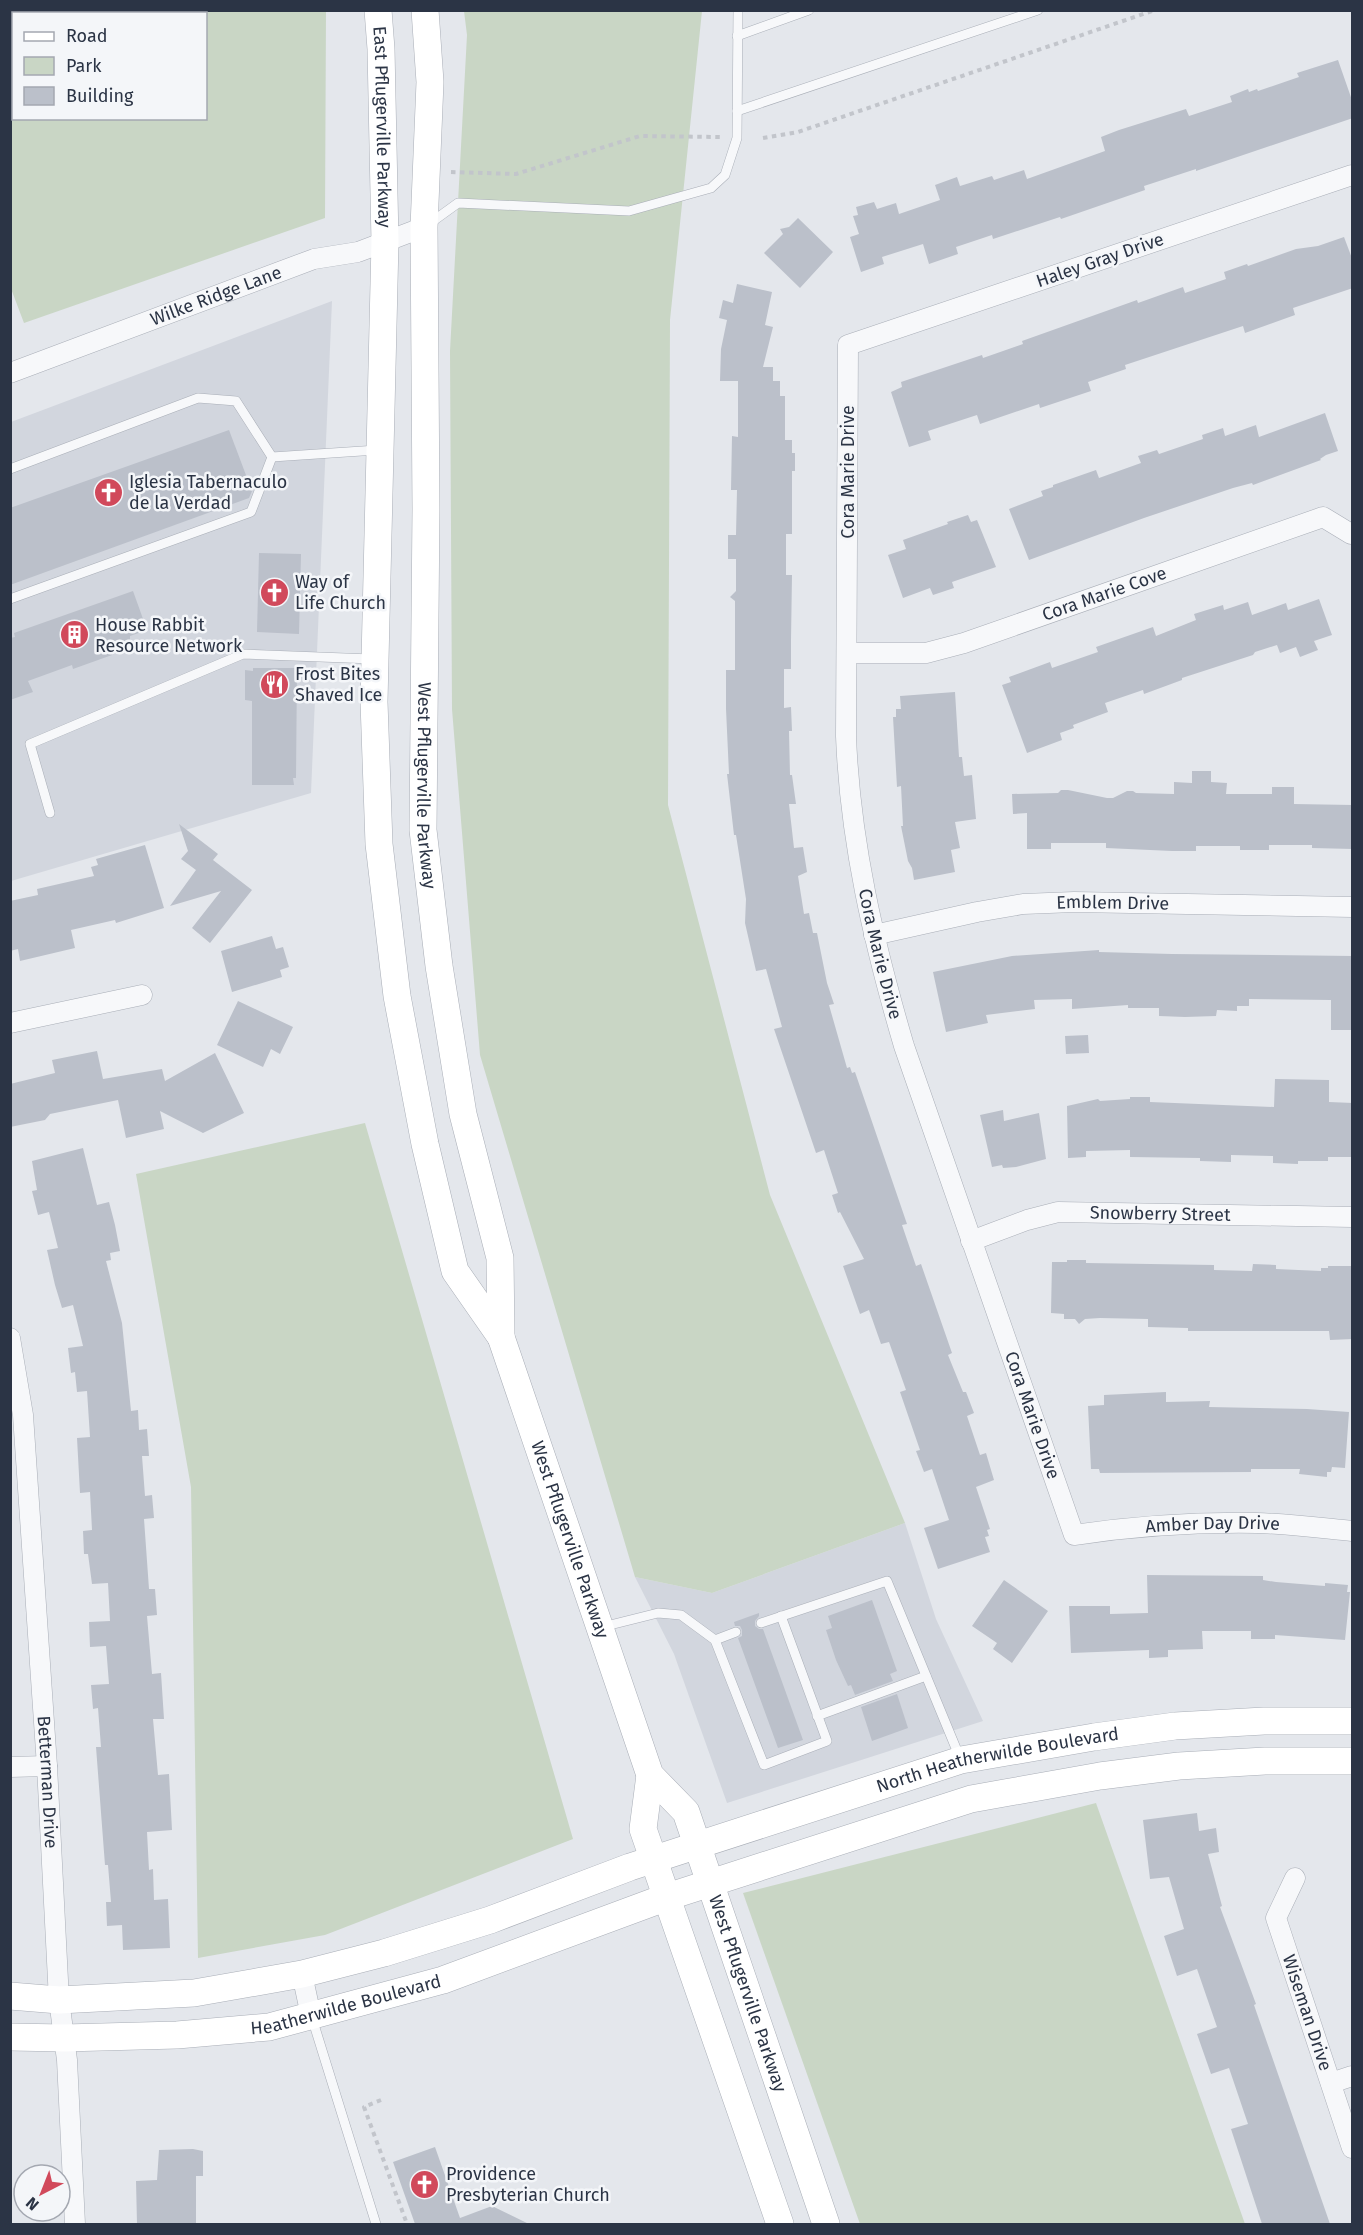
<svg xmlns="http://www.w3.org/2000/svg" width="1363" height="2235" font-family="'Fira Sans',sans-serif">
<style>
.built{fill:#d2d6de}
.green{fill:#c9d6c5;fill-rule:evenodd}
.building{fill:#bbc0ca}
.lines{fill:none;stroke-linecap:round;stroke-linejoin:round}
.service-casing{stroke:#a9aeb7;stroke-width:10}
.minor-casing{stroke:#a9aeb7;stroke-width:21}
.secondary-casing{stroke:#a9aeb7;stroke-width:28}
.path{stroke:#c2c5cb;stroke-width:4;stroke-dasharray:4.5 4.5;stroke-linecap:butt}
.service{stroke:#f7f8fa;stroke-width:9}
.minor{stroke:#f7f8fa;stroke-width:20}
.secondary{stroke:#fff;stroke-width:27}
.labels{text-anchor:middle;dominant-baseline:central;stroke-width:5;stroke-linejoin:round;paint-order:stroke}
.street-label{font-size:18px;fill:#2b3445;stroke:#f4f6f9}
.poi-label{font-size:18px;fill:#2b3445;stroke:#f4f6f9;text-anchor:start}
</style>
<rect width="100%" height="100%" fill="#e4e7ec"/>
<g class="built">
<polygon points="332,301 311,793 11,881 11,422"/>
<polygon points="905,1523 936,1619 983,1721 727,1803 674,1654 635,1577 712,1593"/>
</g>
<g class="green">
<path d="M10 11H326L325 218 24 323 10 286ZM14 14H206V118H14Z"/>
<polygon points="464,11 702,11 670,320 668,805 770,1195 905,1523 712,1593 635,1577 480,1055 452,709 450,351 467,35"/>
<polygon points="365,1123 573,1839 325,1935 198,1958 191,1487 136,1174"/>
<polygon points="1096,1803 1245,2224 860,2224 743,1893"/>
</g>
<g class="building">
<polygon points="1338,60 1353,103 1353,118 1196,171 1196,169 1144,186 1145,190 1061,219 1060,217 993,239 992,235 956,247 958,254 929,264 923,244 882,257 884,264 861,272 850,237 859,234 853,216 858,215 856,207 874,202 877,209 896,203 899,214 940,200 935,185 957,177 960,186 992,176 994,180 1024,170 1027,179 1105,151 1101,137 1119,130 1186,109 1189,116 1232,102 1230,96 1248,89 1249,92 1257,89 1258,91 1299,77 1297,73"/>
<polygon points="798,218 833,252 800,288 764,253 783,234 780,229 789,227"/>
<polygon points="1344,237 1353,261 1353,288 1293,308 1295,315 1245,333 1243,326 1125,365 1126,369 1088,382 1091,391 1040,408 1039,404 980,424 977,415 928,431 931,440 909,447 891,392 902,387 901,382 982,355 983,358 1023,344 1022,341 1137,300 1138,303 1183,287 1185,293 1226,279 1224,272 1247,264 1248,266 1296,249 1318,246"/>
<polygon points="737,284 772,292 765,325 773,327 763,367 773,367 773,381 780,381 780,396 785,396 785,440 792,440 792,453 795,453 795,471 792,471 792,534 786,534 786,575 792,575 791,640 791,669 784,669 784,708 791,707 792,731 789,731 790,775 792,775 796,804 789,804 794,848 803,847 807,872 798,876 804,914 809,913 813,933 817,933 827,983 834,1004 829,1005 847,1068 850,1067 852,1073 855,1072 907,1224 902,1225 916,1266 921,1264 952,1353 948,1355 963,1392 966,1392 974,1413 967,1416 980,1455 986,1453 994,1480 976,1487 990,1529 987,1530 989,1536 985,1537 990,1552 938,1569 924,1528 949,1520 932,1469 924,1472 916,1451 920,1450 900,1392 906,1390 889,1342 881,1344 869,1310 860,1314 843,1266 864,1259 840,1212 838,1213 832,1195 838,1193 824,1150 816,1153 774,1029 782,1027 766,969 756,971 745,923 746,899 736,835 734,835 727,774 729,774 726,709 726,670 735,670 735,601 730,597 736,591 736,559 728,559 728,535 736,535 737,490 731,490 732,436 738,437 738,381 720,381 721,349 727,320 719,318 723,300 733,303"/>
<polygon points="1325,413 1338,451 1326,455 1320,459 1321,460 1253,485 1252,483 1233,488 1144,518 1029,560 1009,509 1043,496 1041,491 1053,487 1053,485 1096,470 1099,478 1141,463 1138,456 1157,450 1159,454 1203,439 1202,435 1223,428 1225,436 1256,425 1259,437"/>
<polygon points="229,430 252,491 249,498 10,585 10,508"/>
<polygon points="968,515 971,522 977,520 996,567 952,582 954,588 933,595 930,588 903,598 888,555 906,549 903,540 948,524 947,522"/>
<polygon points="259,553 301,554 299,634 257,632"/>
<polygon points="133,591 147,630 130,636 130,640 115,645 117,649 111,652 112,655 73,669 72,665 28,681 33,692 10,700 10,638 15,637 14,633"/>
<polygon points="1319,599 1332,635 1314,641 1318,650 1300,657 1296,647 1280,653 1277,645 1255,652 1253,655 1182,678 1182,680 1144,694 1143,690 1105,703 1108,712 1073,725 1074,728 1060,733 1062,740 1027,753 1002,685 1011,682 1009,677 1050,662 1052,668 1098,652 1096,647 1153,627 1156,636 1196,620 1194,614 1223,605 1224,610 1248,602 1252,615 1286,603 1288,610"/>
<polygon points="253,668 297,668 296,778 293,778 294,785 252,785 252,701 245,700 245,670 253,671"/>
<polygon points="955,692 959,757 962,757 964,776 972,775 976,819 955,822 960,848 951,850 955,872 914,880 912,868 908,861 901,826 903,826 901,786 897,787 893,717 896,717 896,709 901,709 900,696"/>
<polygon points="1192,771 1211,771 1211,782 1227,783 1226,794 1272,794 1272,787 1294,787 1294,804 1353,805 1353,849 1312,848 1312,845 1269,845 1269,850 1240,850 1240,846 1196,846 1196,851 1172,851 1106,848 1106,843 1051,843 1051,849 1027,849 1027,813 1013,814 1012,794 1058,793 1061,790 1068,790 1107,798 1113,798 1127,791 1133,791 1136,793 1174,794 1174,782 1192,783"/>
<polygon points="179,824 218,854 213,860 252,890 210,943 192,928 221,891 170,906 196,870 181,859 188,851"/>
<polygon points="145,845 164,908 116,923 115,920 71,930 75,948 20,961 18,949 10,951 10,901 38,895 37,889 94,876 91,867 98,865 96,859"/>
<polygon points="272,936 276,949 283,947 289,967 280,970 282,977 232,992 221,951"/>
<polygon points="1099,950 1099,952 1172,954 1353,956 1353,1030 1331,1030 1331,1000 1249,999 1249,1006 1237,1006 1237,1011 1217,1010 1216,1016 1185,1017 1159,1016 1159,1008 1128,1008 1128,1005 1072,1009 1072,999 1034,1000 1035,1009 986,1015 988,1023 946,1032 933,972 1012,956"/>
<polygon points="238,1001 293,1027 280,1054 271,1049 263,1067 217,1045"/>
<polygon points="1088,1035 1089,1053 1066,1054 1065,1036"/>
<polygon points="97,1051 103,1079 162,1069 165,1081 215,1053 244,1113 203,1133 160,1111 164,1129 126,1138 118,1100 50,1114 45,1120 10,1127 10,1084 55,1073 52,1060"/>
<polygon points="1275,1079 1329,1080 1329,1102 1353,1103 1353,1157 1328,1157 1328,1161 1298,1161 1298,1164 1273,1163 1273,1156 1231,1155 1231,1162 1200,1161 1200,1158 1130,1157 1130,1150 1086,1151 1086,1157 1068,1158 1067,1106 1098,1099 1100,1101 1130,1099 1130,1097 1150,1097 1150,1102 1274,1107"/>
<polygon points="1003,1110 1004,1121 1039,1113 1046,1159 1016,1167 1003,1168 1002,1165 992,1167 980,1115"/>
<polygon points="83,1148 97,1205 109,1202 115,1225 120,1251 110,1253 111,1260 106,1261 122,1323 131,1411 138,1410 139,1430 147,1429 149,1456 142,1456 145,1496 152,1495 154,1518 144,1519 149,1589 155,1589 157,1615 147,1616 152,1674 161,1673 164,1719 153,1719 158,1775 169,1774 172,1830 147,1832 149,1870 153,1869 154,1900 168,1899 170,1948 123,1950 122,1925 107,1926 106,1902 111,1902 108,1865 105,1865 96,1747 101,1747 98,1708 93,1709 91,1685 109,1684 106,1646 90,1647 89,1622 110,1621 108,1583 92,1584 88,1554 84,1554 83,1531 92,1530 90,1492 80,1493 77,1438 90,1437 87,1391 77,1392 75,1372 71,1373 68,1348 83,1346 73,1305 62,1308 55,1285 47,1250 58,1248 49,1212 38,1215 32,1191 37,1190 32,1161"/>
<polygon points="1067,1260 1086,1260 1086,1263 1214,1265 1214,1270 1252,1271 1253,1264 1276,1265 1276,1269 1321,1271 1321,1268 1328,1268 1328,1266 1353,1266 1353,1339 1330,1340 1329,1331 1188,1331 1188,1328 1148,1327 1148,1319 1100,1318 1085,1319 1079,1324 1075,1319 1064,1319 1064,1314 1051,1313 1052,1262 1067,1262"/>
<polygon points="1166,1392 1166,1402 1210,1401 1209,1407 1307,1409 1349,1412 1345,1468 1332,1467 1331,1472 1327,1472 1327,1477 1299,1474 1300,1469 1251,1469 1251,1472 1100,1473 1099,1469 1091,1469 1088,1406 1104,1405 1104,1395"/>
<polygon points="1147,1575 1263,1576 1263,1580 1276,1582 1325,1586 1325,1583 1348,1585 1347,1592 1350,1592 1345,1640 1275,1635 1275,1639 1251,1639 1251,1631 1202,1631 1203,1649 1168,1650 1168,1657 1149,1658 1149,1650 1071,1653 1069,1606 1110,1606 1110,1614 1148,1613"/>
<polygon points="1004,1580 1048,1611 1012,1663 993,1649 997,1643 972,1626"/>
<polygon points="872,1600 897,1671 890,1674 893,1681 855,1695 851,1685 848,1686 836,1660 826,1630 832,1628 828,1616"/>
<polygon points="759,1613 759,1616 755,1621 755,1626 759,1629 763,1629 803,1740 778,1748 738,1638 742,1636 742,1630 740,1626 735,1626 734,1622"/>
<polygon points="897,1694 908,1728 872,1741 861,1707"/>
<polygon points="1197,1813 1199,1831 1216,1828 1219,1852 1208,1854 1222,1906 1220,1907 1256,2004 1254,2005 1330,2224 1262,2224 1231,2129 1248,2124 1229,2068 1211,2074 1197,2034 1217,2027 1197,1969 1177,1976 1164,1936 1184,1929 1169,1877 1150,1879 1143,1820"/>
<polygon points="435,2147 460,2218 492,2206 529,2224 415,2224 393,2162"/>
<polygon points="193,2149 203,2151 203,2176 196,2176 196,2224 137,2224 136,2181 157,2180 159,2150"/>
</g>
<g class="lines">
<defs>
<g id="service">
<polyline points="737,36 809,10"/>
<polyline points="737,111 1038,10"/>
<polyline points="429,224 458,203 629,211 711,188 725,175 737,138 738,10"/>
<polyline points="272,457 377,450"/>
<polyline points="10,469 198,398 236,401 272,457"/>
<polyline points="10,599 251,512 272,457"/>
<polyline points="50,813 30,744 243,654 372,659"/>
<polyline points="761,1623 887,1581 960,1758"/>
<polyline points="602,1627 658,1613 681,1615 715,1640 736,1632"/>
<polyline points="715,1640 764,1765 827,1741 781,1616"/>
<polyline points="817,1716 926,1676"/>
<polyline points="312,2018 376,2224"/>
</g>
<g id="minor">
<path id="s1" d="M1352 175 848 345 846 736C850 842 874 944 904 1046L1074 1535C1135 1526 1195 1522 1257 1523 1289 1524 1321 1528 1352 1531"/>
<path id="s2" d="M10 373 314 259 358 252 424 227"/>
<path id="s3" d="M848 653H926L964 643 1323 517 1351 534"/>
<path id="s4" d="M874 935 977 912 1023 904 1074 902 1352 907"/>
<polyline points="10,1023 142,995"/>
<path id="s5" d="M971 1241 1027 1220 1058 1212 1352 1217"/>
<path id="s6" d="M10 1338 23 1415 47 1766 59 2000 67 2060 75 2224"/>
<polyline points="10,1767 47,1766"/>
<path id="s7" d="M1295 1878 1276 1918 1352 2148"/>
<polyline points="302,1974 311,2016"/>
<polyline points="1331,2083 1352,2076"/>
</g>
<g id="secondary">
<path id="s8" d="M378 10 381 49 385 242 374 702 379 844 397 996 425 1144 455 1271 501 1337 650 1775 686 1812 826 2224"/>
<path id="s9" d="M425 10 430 82 424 227 426 509 423 830 439 966 463 1114 500 1258 501 1337"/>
<polyline points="650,1775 643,1829 780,2224"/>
<path id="s10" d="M10 1996 59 2000 194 1993 302 1974 384 1953 490 1920 630 1867 961 1760 1094 1737 1175 1726 1264 1721H1352"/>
<path id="s11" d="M10 2037 64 2038 177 2035 269 2027 443 1980 667 1897 971 1799 1100 1776 1179 1766 1265 1761H1352"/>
</g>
</defs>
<use href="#service" class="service-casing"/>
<use href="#minor" class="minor-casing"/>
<use href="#secondary" class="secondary-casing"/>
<g class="path">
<polyline points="763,138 798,132 1155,10"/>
<polyline points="451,172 516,174 640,136 720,137"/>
<polyline points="381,2100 364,2107 407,2224"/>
</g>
<use href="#service" class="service"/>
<use href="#minor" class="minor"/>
<use href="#secondary" class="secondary"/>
</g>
<defs>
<symbol id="church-disc" viewBox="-11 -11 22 22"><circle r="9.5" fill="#d1495b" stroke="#f4f6f9"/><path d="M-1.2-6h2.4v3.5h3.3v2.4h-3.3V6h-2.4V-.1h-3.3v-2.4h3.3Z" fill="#fff"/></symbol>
<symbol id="building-disc" viewBox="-11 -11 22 22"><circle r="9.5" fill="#d1495b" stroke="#f4f6f9"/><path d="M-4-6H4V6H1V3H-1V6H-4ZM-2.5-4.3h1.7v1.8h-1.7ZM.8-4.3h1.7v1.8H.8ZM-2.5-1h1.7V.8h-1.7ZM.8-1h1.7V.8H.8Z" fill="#fff"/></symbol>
<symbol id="restaurant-disc" viewBox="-11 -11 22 22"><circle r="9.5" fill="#d1495b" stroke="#f4f6f9"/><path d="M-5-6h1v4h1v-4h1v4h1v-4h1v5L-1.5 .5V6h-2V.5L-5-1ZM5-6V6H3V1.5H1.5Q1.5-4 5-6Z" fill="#fff"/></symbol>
</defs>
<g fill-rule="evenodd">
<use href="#church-disc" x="92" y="476" width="33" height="33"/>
<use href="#church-disc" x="258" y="576" width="33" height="33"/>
<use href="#building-disc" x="58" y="618" width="33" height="33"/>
<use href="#restaurant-disc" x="258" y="668" width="33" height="33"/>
<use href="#church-disc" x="408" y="2168" width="33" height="33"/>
</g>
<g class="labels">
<g class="street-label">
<text stroke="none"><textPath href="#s8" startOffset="117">East Pflugerville Parkway</textPath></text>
<text transform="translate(1100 260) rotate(-19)">Haley Gray Drive</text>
<text stroke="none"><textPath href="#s2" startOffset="220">Wilke Ridge Lane</textPath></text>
<text transform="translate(848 472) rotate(-90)">Cora Marie Drive</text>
<text stroke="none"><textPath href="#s3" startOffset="266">Cora Marie Cove</textPath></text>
<text stroke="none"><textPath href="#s9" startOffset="776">West Pflugerville Parkway</textPath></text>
<text stroke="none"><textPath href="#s4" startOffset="242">Emblem Drive</textPath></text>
<text stroke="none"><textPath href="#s1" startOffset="1144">Cora Marie Drive</textPath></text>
<text stroke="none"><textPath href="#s5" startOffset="194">Snowberry Street</textPath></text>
<text stroke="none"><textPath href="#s1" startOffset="1630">Cora Marie Drive</textPath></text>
<text stroke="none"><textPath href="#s1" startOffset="1896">Amber Day Drive</textPath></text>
<text stroke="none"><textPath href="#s8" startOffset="1563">West Pflugerville Parkway</textPath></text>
<text stroke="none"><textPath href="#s10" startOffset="1023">North Heatherwilde Boulevard</textPath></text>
<text stroke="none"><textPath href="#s6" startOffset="446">Betterman Drive</textPath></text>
<text stroke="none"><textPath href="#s8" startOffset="2055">West Pflugerville Parkway</textPath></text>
<text stroke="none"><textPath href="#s11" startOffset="339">Heatherwilde Boulevard</textPath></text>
<text stroke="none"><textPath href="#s7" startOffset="144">Wiseman Drive</textPath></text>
</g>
<g class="poi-label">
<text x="129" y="482">Iglesia Tabernaculo<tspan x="129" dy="21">de la Verdad</tspan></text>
<text x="295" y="582">Way of<tspan x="295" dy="21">Life Church</tspan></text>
<text x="95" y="625">House Rabbit<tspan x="95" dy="21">Resource Network</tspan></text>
<text x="295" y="674">Frost Bites<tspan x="295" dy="21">Shaved Ice</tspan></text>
<text x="446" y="2174">Providence<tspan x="446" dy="21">Presbyterian Church</tspan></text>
</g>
</g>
<rect width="1363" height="2235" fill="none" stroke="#2b3445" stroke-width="24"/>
<rect x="12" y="12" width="195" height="108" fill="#f4f6f9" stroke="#a4a8b1" stroke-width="1.5"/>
<rect x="24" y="32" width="30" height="9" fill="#ffffff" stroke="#a4a8b1" stroke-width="1.5"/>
<text x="66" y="42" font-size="18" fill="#2b3445">Road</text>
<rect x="24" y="57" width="30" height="18" fill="#c9d6c5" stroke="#a4a8b1" stroke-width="1.5"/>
<text x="66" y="72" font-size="18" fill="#2b3445">Park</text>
<rect x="24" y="87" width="30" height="18" fill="#bbc0ca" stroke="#a4a8b1" stroke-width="1.5"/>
<text x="66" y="102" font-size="18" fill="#2b3445">Building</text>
<g transform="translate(42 2193) rotate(222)"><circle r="28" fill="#f4f6f9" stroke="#a4a8b1" stroke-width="1.5"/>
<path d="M0-4.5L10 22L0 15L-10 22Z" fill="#d1495b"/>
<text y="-9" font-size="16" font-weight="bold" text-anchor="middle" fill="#2b3445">N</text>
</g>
</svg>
